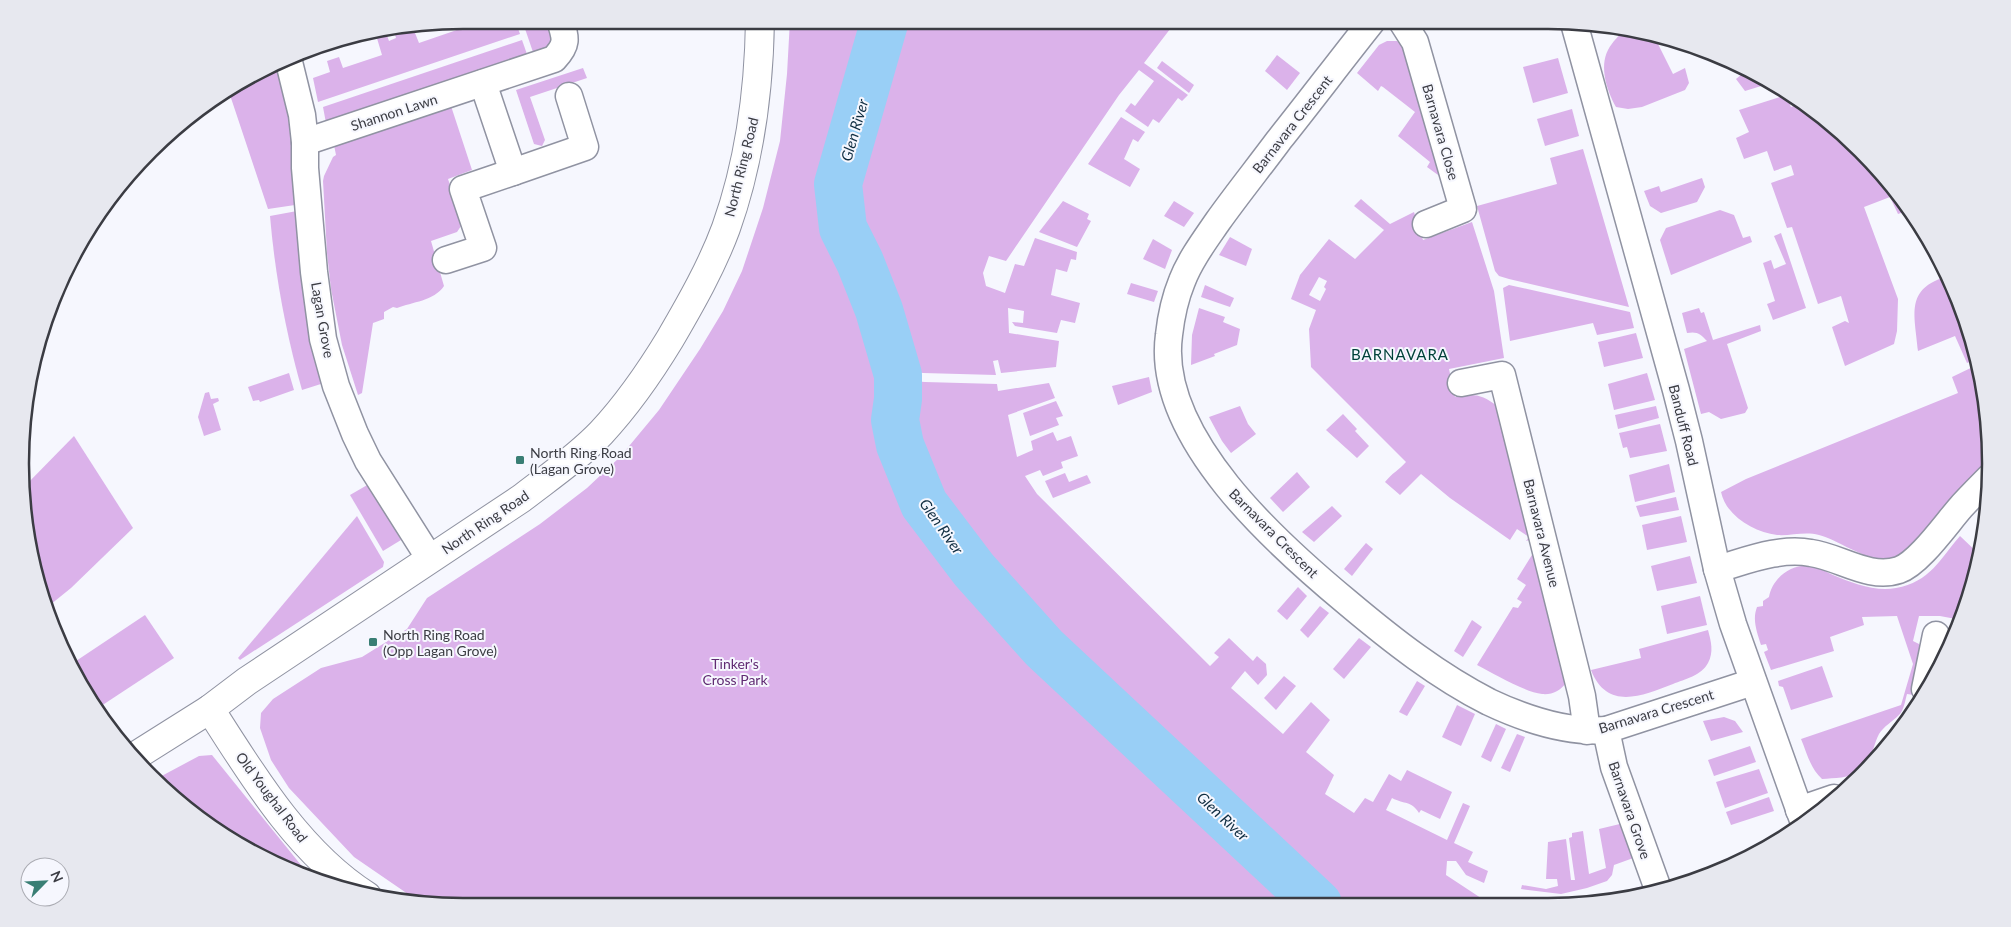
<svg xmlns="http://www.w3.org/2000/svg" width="2011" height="927" font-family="Lato,sans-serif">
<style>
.green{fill:#dbb2ea;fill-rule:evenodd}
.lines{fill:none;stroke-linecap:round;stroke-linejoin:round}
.river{stroke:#99cff6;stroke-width:48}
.street-casing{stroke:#9093a2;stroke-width:29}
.secondary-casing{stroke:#9093a2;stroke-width:30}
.street{stroke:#fff;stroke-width:26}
.secondary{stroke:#fff;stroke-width:28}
.poi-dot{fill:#397e74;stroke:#f6f7fe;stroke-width:2}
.labels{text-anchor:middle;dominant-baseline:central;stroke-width:4;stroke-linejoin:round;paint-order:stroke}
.street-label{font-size:14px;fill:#3b3c43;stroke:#f6f7fe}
.poi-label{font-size:14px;fill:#3b3c43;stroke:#f6f7fe;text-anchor:start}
.park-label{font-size:14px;fill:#602a72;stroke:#f6f7fe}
.water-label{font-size:15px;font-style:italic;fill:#0f2d41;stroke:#f6f7fe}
.neighbourhood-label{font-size:15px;letter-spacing:1px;fill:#00413a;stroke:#f6f7fe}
.rim{fill:none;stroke:#3b3c43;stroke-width:2.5}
</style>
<rect width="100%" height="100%" fill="#f6f7fe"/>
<g class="green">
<polygon points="486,20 515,20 520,34 318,102 313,78 330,72 327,61 339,57 343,68 382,55 376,35 386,33 389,41 396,38 394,31 413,28 419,43"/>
<path d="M522 20H550C557 39 551 47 534 55Z"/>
<path d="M790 20H1177L1144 63 1188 95 1182 101 1178 98 1159 123 1153 119 1148 127 1125 111 1131 103 1135 106 1154 81 1139 70 1119 95 1006 261 989 256 983 273 986 286 1005 293 1015 264 1024 266 1035 238 1077 252 1076 260 1071 259 1067 272 1056 269 1051 295 1080 303 1075 323 1061 320 1057 333 1015 326 1012 322 1023 323 1024 311 1008 308 1009 333 1059 341 1056 367 1001 373 998 360 993 361 996 375 923 373 887 368 886 379 925 382 997 384 998 391 1049 383 1055 398 1008 415 1017 457 1033 450 1031 441 1053 432 1057 441 1071 436 1078 456 1061 462 1063 468 1043 476 1040 470 1025 476 1037 494 1210 666 1219 657 1214 653 1229 638 1253 661 1257 656 1266 664 1267 675 1258 685 1245 671 1231 688 1283 734 1311 702 1330 720 1306 752 1334 775 1325 794 1354 813 1365 798 1373 802 1389 774 1401 781 1407 770 1452 792 1440 819 1421 810 1419 813C1411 800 1405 805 1392 798L1386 810 1447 840 1463 803 1470 806 1454 843 1473 852 1468 862 1488 871 1484 883 1466 875 1456 861H1447L1446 875 1487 902 1497 904 463 907 421 903 354 857 289 788 271 760 260 728 261 713 273 699 321 668 362 657 407 629 427 598 540 524 587 488 620 457 659 410 700 349 723 311 742 271 763 208 780 141 787 74Z"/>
<path d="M1625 28 1653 34 1673 74 1685 68 1689 83 1685 90 1642 107 1628 109 1616 107C1607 91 1599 67 1608 50 1612 42 1620 35 1625 28Z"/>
<polygon points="522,40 528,57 326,123 323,107"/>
<polygon points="1387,41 1397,41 1404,47 1445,180 1427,167 1430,162 1398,136 1415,112 1383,87 1381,86 1378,91 1357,73 1379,45"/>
<polygon points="1277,55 1300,73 1287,90 1265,71"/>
<polygon points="1558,58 1568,93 1533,103 1523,67"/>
<polygon points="1162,61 1194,85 1189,93 1157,68"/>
<path d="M279 62C291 109 294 156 295 205L268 209 228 89 242 79Z"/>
<polygon points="583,68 587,78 530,97 545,140 542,146 534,144 516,90"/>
<polygon points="1747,70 1771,83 1745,91 1736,79"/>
<polygon points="1786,95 1791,107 1803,102 1823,119 1872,173 1881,174 1910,210 1898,214 1890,197 1864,207 1898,299 1897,331 1894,344 1845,366 1832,327 1845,321 1849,323 1841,296 1818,304 1792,227 1787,228 1771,183 1794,175 1791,165 1774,171 1767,151 1744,159 1736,138 1749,132 1739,110"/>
<path d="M451 106 472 170 448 179 463 223 457 232 431 241 444 286C434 301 412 302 397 308L393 307 384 312V319L373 323 362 393 358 395 342 345 331 289 327 253 323 181 324 176 333 157 336 155 334 145Z"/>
<polygon points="1572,109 1579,136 1545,146 1537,119"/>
<polygon points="1121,117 1145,132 1138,142 1133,139 1124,159 1140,169 1130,187 1088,164"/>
<polygon points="1583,149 1629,307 1509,279 1499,276 1495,271 1477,206 1557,184 1550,158"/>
<polygon points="1702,178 1705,187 1697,202 1661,213 1650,206 1644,191 1659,186 1661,192"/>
<path d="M1361 199 1390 224 1414 212 1423 240 1472 222 1494 291 1504 358 1449 369 1455 397C1473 393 1482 394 1497 406L1533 539 1526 541 1529 537 1517 529 1510 540 1450 498 1421 474 1400 495 1385 482C1392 473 1399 470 1406 462L1311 367 1309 329 1316 310 1291 299 1300 275 1329 239 1355 259 1384 230 1354 206ZM1319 277 1327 281 1324 287 1326 289 1320 301 1309 295Z"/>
<polygon points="1063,201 1089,214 1087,219 1091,221 1077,247 1039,232"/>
<polygon points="1174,201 1194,213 1184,227 1164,216"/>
<polygon points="1720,210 1734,215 1743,238 1750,236 1752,242 1671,275 1660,240 1666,228"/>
<path d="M297 211 324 383 302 390C286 334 275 275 270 216Z"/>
<polygon points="1781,233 1806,308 1773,320 1767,304 1775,301 1763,263 1771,260 1774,269 1786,264 1774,236"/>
<polygon points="1230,237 1252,249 1246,266 1219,255"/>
<polygon points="1153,239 1172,250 1165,269 1143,259"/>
<path d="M1948 276 1957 294 1977 359 1967 363 1955 336 1918 351C1915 314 1904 289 1948 276Z"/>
<polygon points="1131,283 1158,291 1154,302 1127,294"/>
<polygon points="1205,285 1234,298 1230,307 1201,297"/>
<polygon points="1509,285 1630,312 1634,328 1597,335 1593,323 1510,341 1503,288"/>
<polygon points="1199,308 1225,317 1223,322 1240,329 1237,345 1214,354 1215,356 1191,365 1192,335"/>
<path d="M1699 308 1701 313 1704 312 1713 340 1760 325 1761 331 1727 344 1748 408 1745 413 1721 419 1709 412 1701 414 1684 349 1707 341C1701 334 1697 331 1687 333L1682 313Z"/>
<polygon points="1636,333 1643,358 1604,367 1598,342"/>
<path d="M1979 364 1982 377 1990 458C1977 472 1961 486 1948 501 1933 520 1921 542 1901 555 1877 571 1841 540 1819 535 1805 531 1791 536 1777 535 1754 532 1726 516 1721 492L1746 479 1958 393 1952 377Z"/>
<polygon points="289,373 294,390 260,402 259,400 253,401 248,387"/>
<polygon points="1647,373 1655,400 1614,410 1608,384"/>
<polygon points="1149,377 1152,392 1118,405 1112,386"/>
<polygon points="209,392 211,399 218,398 219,401 213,404 221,430 204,436 198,417 205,393"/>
<polygon points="1056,401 1063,416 1056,418 1059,425 1030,436 1023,413"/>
<polygon points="1240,406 1248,424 1256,434 1231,453 1222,441 1209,417"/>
<polygon points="1656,406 1659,418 1618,429 1615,415"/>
<polygon points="1343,414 1357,429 1355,431 1369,446 1357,458 1326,430"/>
<polygon points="1660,424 1667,451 1630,458 1627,447 1623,448 1619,433"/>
<polygon points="74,436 133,528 71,588 45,609 24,522 25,486"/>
<polygon points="1669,464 1675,492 1635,502 1629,475"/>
<polygon points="1297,472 1310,487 1283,512 1270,498"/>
<polygon points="1065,473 1069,482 1087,475 1091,483 1053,498 1045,481"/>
<polygon points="369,484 401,540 383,551 350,495"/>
<polygon points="1676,497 1679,510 1640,517 1636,506"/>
<polygon points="1332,506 1342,516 1314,542 1302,532"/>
<polygon points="357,516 384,562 383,567 240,660 238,658"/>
<polygon points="1681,516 1687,542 1647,550 1642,525"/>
<path d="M1960 536 1981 556 1978 565 1967 578 1971 587 1961 620 1940 616H1919L1913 641 1919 644 1923 653 1914 695 1907 694C1905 701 1904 710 1899 715 1892 722 1884 726 1879 734 1873 745 1871 766 1860 772 1849 778 1834 778 1822 779 1810 768 1807 753 1801 739L1901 705 1913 664 1897 616 1862 617 1864 625 1830 637 1834 651 1771 670 1764 652 1768 650 1766 644 1761 645C1757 632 1752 620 1757 607L1763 606V601L1769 597C1772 578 1792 563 1812 566 1819 567 1826 572 1833 575 1852 583 1875 592 1896 588 1930 582 1940 559 1960 536Z"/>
<polygon points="1366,543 1373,549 1352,576 1344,569"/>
<path d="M1535 550 1566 683C1560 691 1552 695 1542 694 1524 692 1493 673 1477 665L1513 607 1518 608 1522 602 1517 599 1526 585 1517 579Z"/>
<polygon points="1690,556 1697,583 1657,591 1651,566"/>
<polygon points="1298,587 1307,596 1287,620 1277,611"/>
<polygon points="1700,596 1707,625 1667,634 1661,606"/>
<polygon points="1320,606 1329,613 1308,638 1300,630"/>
<polygon points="145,615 174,658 98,708 79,685 70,665"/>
<polygon points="1472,620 1482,627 1463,657 1454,651"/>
<path d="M1708 630C1711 641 1714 652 1708 663 1701 676 1685 679 1673 684 1642 696 1607 711 1591 670L1641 658 1639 649Z"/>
<polygon points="1359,638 1371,647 1344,679 1333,669"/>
<polygon points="1822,666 1833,697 1791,710 1783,687 1779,686 1778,681"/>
<polygon points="1284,676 1296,686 1276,710 1264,698"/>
<polygon points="1417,681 1425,686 1407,716 1399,712"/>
<polygon points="1457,705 1475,714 1461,746 1442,737"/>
<polygon points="1724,717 1735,721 1743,732 1711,741 1703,721"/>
<polygon points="1496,724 1506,729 1491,762 1481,757"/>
<polygon points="1517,734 1525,737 1510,772 1501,768"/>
<polygon points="1750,746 1756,762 1714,776 1708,760"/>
<polygon points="212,755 305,870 316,880 294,873 171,797 156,779 199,756"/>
<polygon points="1759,769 1768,793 1725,808 1716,782"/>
<polygon points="1769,797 1774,811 1731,825 1726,812"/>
<polygon points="1624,823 1636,857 1614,865 1612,875 1607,881 1587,888 1561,894 1521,889 1522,885 1546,889 1558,886 1557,879 1546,879 1548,842 1566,839 1571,880 1575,880 1569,838 1572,837 1572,833 1583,831 1589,874 1606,868 1599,829"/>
<polygon points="1647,885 1649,891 1606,903 1569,903 1596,898"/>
</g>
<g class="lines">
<polyline class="river" points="885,20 838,184 843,228 860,262 879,310 898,375 898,399 895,420 900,445 924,504 974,570 1044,648 1318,904"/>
<defs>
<g id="street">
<path d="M1373 20C1341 60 1311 100 1279 140 1259 167 1238 193 1218 221 1205 240 1190 260 1182 281 1175 298 1171 317 1169 335 1155 437 1278 545 1348 603 1392 640 1438 676 1489 702 1525 719 1566 733 1606 730L1753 682"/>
<polyline points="1401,20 1415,42 1463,209 1426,224"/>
<polyline points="1574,23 1676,390 1689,441 1717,569 1733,624 1804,823"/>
<polyline points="288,58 302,115 305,142 305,168 314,272 323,339 336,386 355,434 368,461 430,559"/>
<polyline points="483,83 513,172 585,147 569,96"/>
<path d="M305 142 554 59C568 44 566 39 560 20"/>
<polyline points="446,260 483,248 463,189 513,172"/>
<polyline points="1461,383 1502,375 1582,696 1587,731"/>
<path d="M1717 569C1746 561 1779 547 1811 553 1840 557 1869 580 1899 570 1919 563 1946 524 1961 507 1970 497 1980 487 1990 477"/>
<polyline points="1925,689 1936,635"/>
<polyline points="1606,730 1614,767 1658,889"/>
<polyline points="1799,810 1834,798"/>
</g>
<g id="secondary">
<path d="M210 709C252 775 299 853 367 896"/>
<path d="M137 755 210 709 247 681 522 498C549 477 577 458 601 433 627 405 650 372 670 339 691 303 712 266 726 228 750 161 759 90 760 20"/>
</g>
</defs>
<use href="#street" class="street-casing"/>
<use href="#secondary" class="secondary-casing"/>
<use href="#street" class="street"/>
<use href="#secondary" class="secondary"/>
</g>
<g class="poi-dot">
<rect x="515" y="455" width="10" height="10" rx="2.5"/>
<rect x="368" y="637" width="10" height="10" rx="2.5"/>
</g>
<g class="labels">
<g class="street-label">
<text transform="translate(394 112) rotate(-18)">Shannon Lawn</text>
<text transform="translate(1292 124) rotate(-52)">Barnavara Crescent</text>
<text transform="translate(1441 132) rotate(74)">Barnavara Close</text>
<text transform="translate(741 167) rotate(-76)">North Ring Road</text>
<text transform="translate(323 320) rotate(80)">Lagan Grove</text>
<text transform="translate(1684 425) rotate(76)">Banduff Road</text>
<text transform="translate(485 522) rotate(-34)">North Ring Road</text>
<text transform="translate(1274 533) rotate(45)">Barnavara Crescent</text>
<text transform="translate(1542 533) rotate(76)">Barnavara Avenue</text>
<text transform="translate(1656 711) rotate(-17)">Barnavara Crescent</text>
<text transform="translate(272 797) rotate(53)">Old Youghal Road</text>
<text transform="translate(1630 810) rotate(71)">Barnavara Grove</text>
</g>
<g class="poi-label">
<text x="530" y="452">North Ring Road<tspan x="530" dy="16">(Lagan Grove)</tspan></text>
<text x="383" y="634">North Ring Road<tspan x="383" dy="16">(Opp Lagan Grove)</tspan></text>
</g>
<g class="park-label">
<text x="735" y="663">Tinker's<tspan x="735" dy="16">Cross Park</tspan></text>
</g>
<g class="water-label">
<text transform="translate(854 130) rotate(-74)">Glen River</text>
<text transform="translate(942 526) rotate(55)">Glen River</text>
<text transform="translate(1223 816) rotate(43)">Glen River</text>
</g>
<g class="neighbourhood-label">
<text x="1400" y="354">BARNAVARA</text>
</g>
</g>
<path d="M0 0H2011V927H0ZM463 29H1548A434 434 0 0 1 1982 463V464A434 434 0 0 1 1548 898H463A434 434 0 0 1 29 464V463A434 434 0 0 1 463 29Z" fill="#e7e8ef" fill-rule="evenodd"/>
<path class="rim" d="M463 29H1548A434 434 0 0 1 1982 463V464A434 434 0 0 1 1548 898H463A434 434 0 0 1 29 464V463A434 434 0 0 1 463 29Z"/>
<g transform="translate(45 882) rotate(66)"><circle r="24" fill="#f6f7fe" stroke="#abacb3"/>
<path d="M0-4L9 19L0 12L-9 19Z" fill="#397e74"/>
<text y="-8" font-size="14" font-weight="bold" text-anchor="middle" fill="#3b3c43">N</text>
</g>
</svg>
